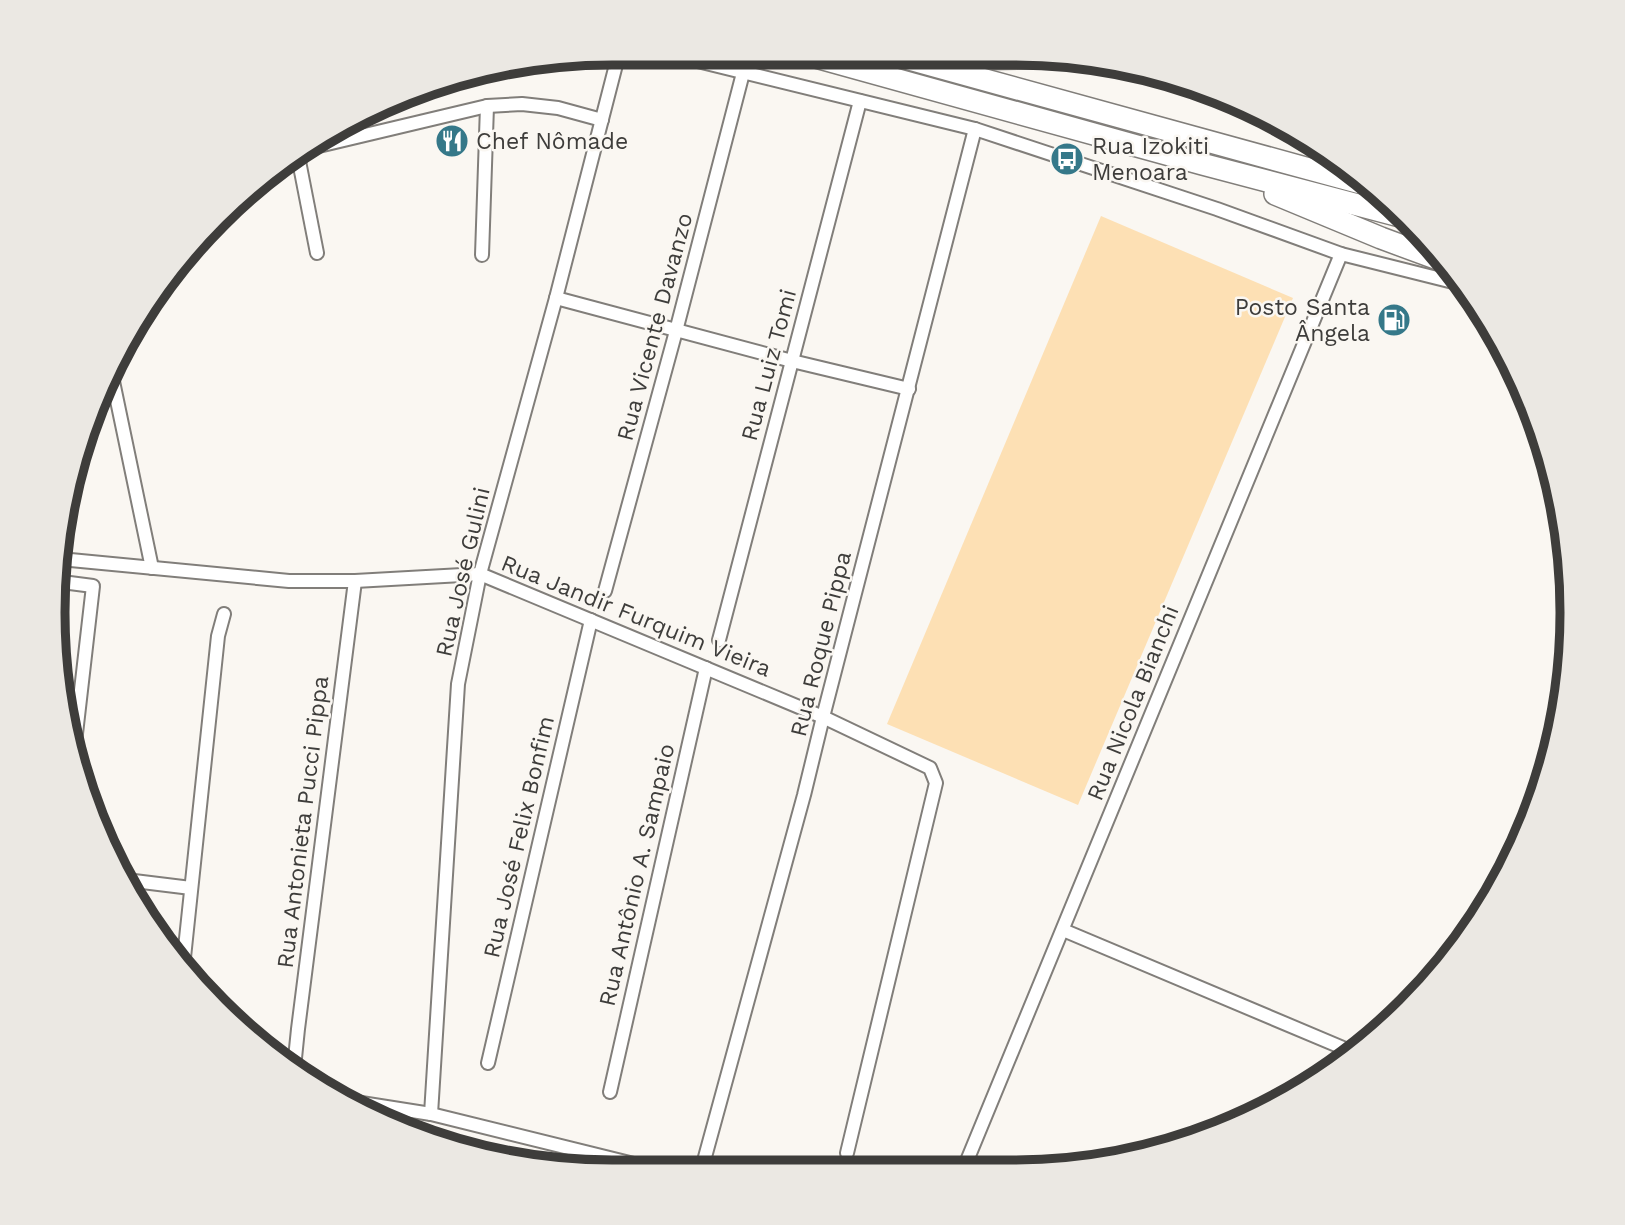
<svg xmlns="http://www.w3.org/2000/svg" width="1625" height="1225" font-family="'Work Sans',sans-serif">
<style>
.green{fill:#fde0b4}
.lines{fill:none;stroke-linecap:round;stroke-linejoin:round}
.minor-casing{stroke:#817e7a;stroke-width:16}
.trunk-casing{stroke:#817e7a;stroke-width:24}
.minor{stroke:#fff;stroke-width:12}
.trunk{stroke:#fff;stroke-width:21}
.labels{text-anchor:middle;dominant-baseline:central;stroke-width:5;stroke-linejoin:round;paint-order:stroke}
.poi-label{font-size:23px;fill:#3e3d3b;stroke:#faf7f2;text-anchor:start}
.street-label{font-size:23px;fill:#3e3d3b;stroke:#faf7f2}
.rim{fill:none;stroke:#3e3d3b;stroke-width:9}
</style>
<rect width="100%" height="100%" fill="#faf7f2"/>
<polygon class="green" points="1101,216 1293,298 1078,805 887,724"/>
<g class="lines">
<defs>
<g id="minor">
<polyline points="665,53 975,129 1217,209 1341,254 1465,285"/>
<polyline points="306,149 487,106 522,104 558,108 602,120"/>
<polyline points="298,156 317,253"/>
<polyline points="482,255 487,106"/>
<polyline points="556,298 792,361 909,389"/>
<polyline points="110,367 152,568"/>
<polyline points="60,559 289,581 355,581 480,574 823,717 930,768 936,783 847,1153"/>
<polyline points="605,591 676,331 743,73"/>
<polyline points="55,629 62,582 93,586 74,751"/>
<polyline points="719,640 860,101"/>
<polyline points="126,880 191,888"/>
<polyline points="1063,930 1355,1053"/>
<polyline points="183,967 218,636 224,614"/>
<polyline points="488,1063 591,620"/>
<polyline points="294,1068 298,1029 355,581"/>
<polyline points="610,1092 706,668"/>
<polyline points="336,1099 431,1114 650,1168"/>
<polyline points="431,1114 458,684 480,574 556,298 619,53"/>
<polyline points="587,1168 591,1154"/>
<polyline points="702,1168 804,795 823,717 975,129"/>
<polyline points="964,1168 1341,254"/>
</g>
<g id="trunk">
<polyline points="801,53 1202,164 1411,219"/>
<polyline points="887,53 1371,186"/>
<polyline points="937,56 957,59 1068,57"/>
<polyline points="1275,194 1381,238 1446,262"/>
</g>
</defs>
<use href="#minor" class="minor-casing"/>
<use href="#trunk" class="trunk-casing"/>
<use href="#minor" class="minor"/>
<use href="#trunk" class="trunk"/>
</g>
<defs>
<symbol id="restaurant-disc" viewBox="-11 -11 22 22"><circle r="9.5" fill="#357889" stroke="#faf7f2"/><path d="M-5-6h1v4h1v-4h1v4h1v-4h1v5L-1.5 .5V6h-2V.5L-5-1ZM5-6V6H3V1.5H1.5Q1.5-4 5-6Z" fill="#fff"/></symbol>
<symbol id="bus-disc" viewBox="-11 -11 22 22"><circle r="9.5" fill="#357889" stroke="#faf7f2"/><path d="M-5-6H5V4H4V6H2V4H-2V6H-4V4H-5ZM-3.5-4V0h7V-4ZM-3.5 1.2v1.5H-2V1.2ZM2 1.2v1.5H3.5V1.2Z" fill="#fff"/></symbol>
<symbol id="fuel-disc" viewBox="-11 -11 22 22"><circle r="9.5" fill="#357889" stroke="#faf7f2"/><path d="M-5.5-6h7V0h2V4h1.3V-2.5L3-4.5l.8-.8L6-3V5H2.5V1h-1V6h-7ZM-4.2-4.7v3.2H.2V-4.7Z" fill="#fff"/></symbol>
</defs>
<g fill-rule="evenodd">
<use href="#restaurant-disc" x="433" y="122" width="38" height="38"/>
<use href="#bus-disc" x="1048" y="140" width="38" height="38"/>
<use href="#fuel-disc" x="1375" y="301" width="38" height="38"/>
</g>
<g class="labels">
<g class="poi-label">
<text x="476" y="141">Chef Nômade</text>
<text x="1092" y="146">Rua Izokiti<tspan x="1092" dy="26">Menoara</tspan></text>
<text x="1370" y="307" text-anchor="end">Posto Santa<tspan x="1370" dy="26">Ângela</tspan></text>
</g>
<g class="street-label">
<text transform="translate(655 327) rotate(-75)">Rua Vicente Davanzo</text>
<text transform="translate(769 365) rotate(-75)">Rua Luiz Tomi</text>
<text transform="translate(463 572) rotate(-77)">Rua José Gulini</text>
<text transform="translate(636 616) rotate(22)">Rua Jandir Furquim Vieira</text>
<text transform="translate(821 644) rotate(-76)">Rua Roque Pippa</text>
<text transform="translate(1133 703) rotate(-68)">Rua Nicola Bianchi</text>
<text transform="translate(303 822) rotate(-83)">Rua Antonieta Pucci Pippa</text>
<text transform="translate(519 837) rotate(-77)">Rua José Felix Bonfim</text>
<text transform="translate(637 875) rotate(-77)">Rua Antônio A. Sampaio</text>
</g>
</g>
<path d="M0 0H1625V1225H0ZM612 65H1013A547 547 0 0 1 1560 612V613A547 547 0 0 1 1013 1160H612A547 547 0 0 1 65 613V612A547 547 0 0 1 612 65Z" fill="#ebe8e3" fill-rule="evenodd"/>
<path class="rim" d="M612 65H1013A547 547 0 0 1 1560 612V613A547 547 0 0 1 1013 1160H612A547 547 0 0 1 65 613V612A547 547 0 0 1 612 65Z"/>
</svg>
